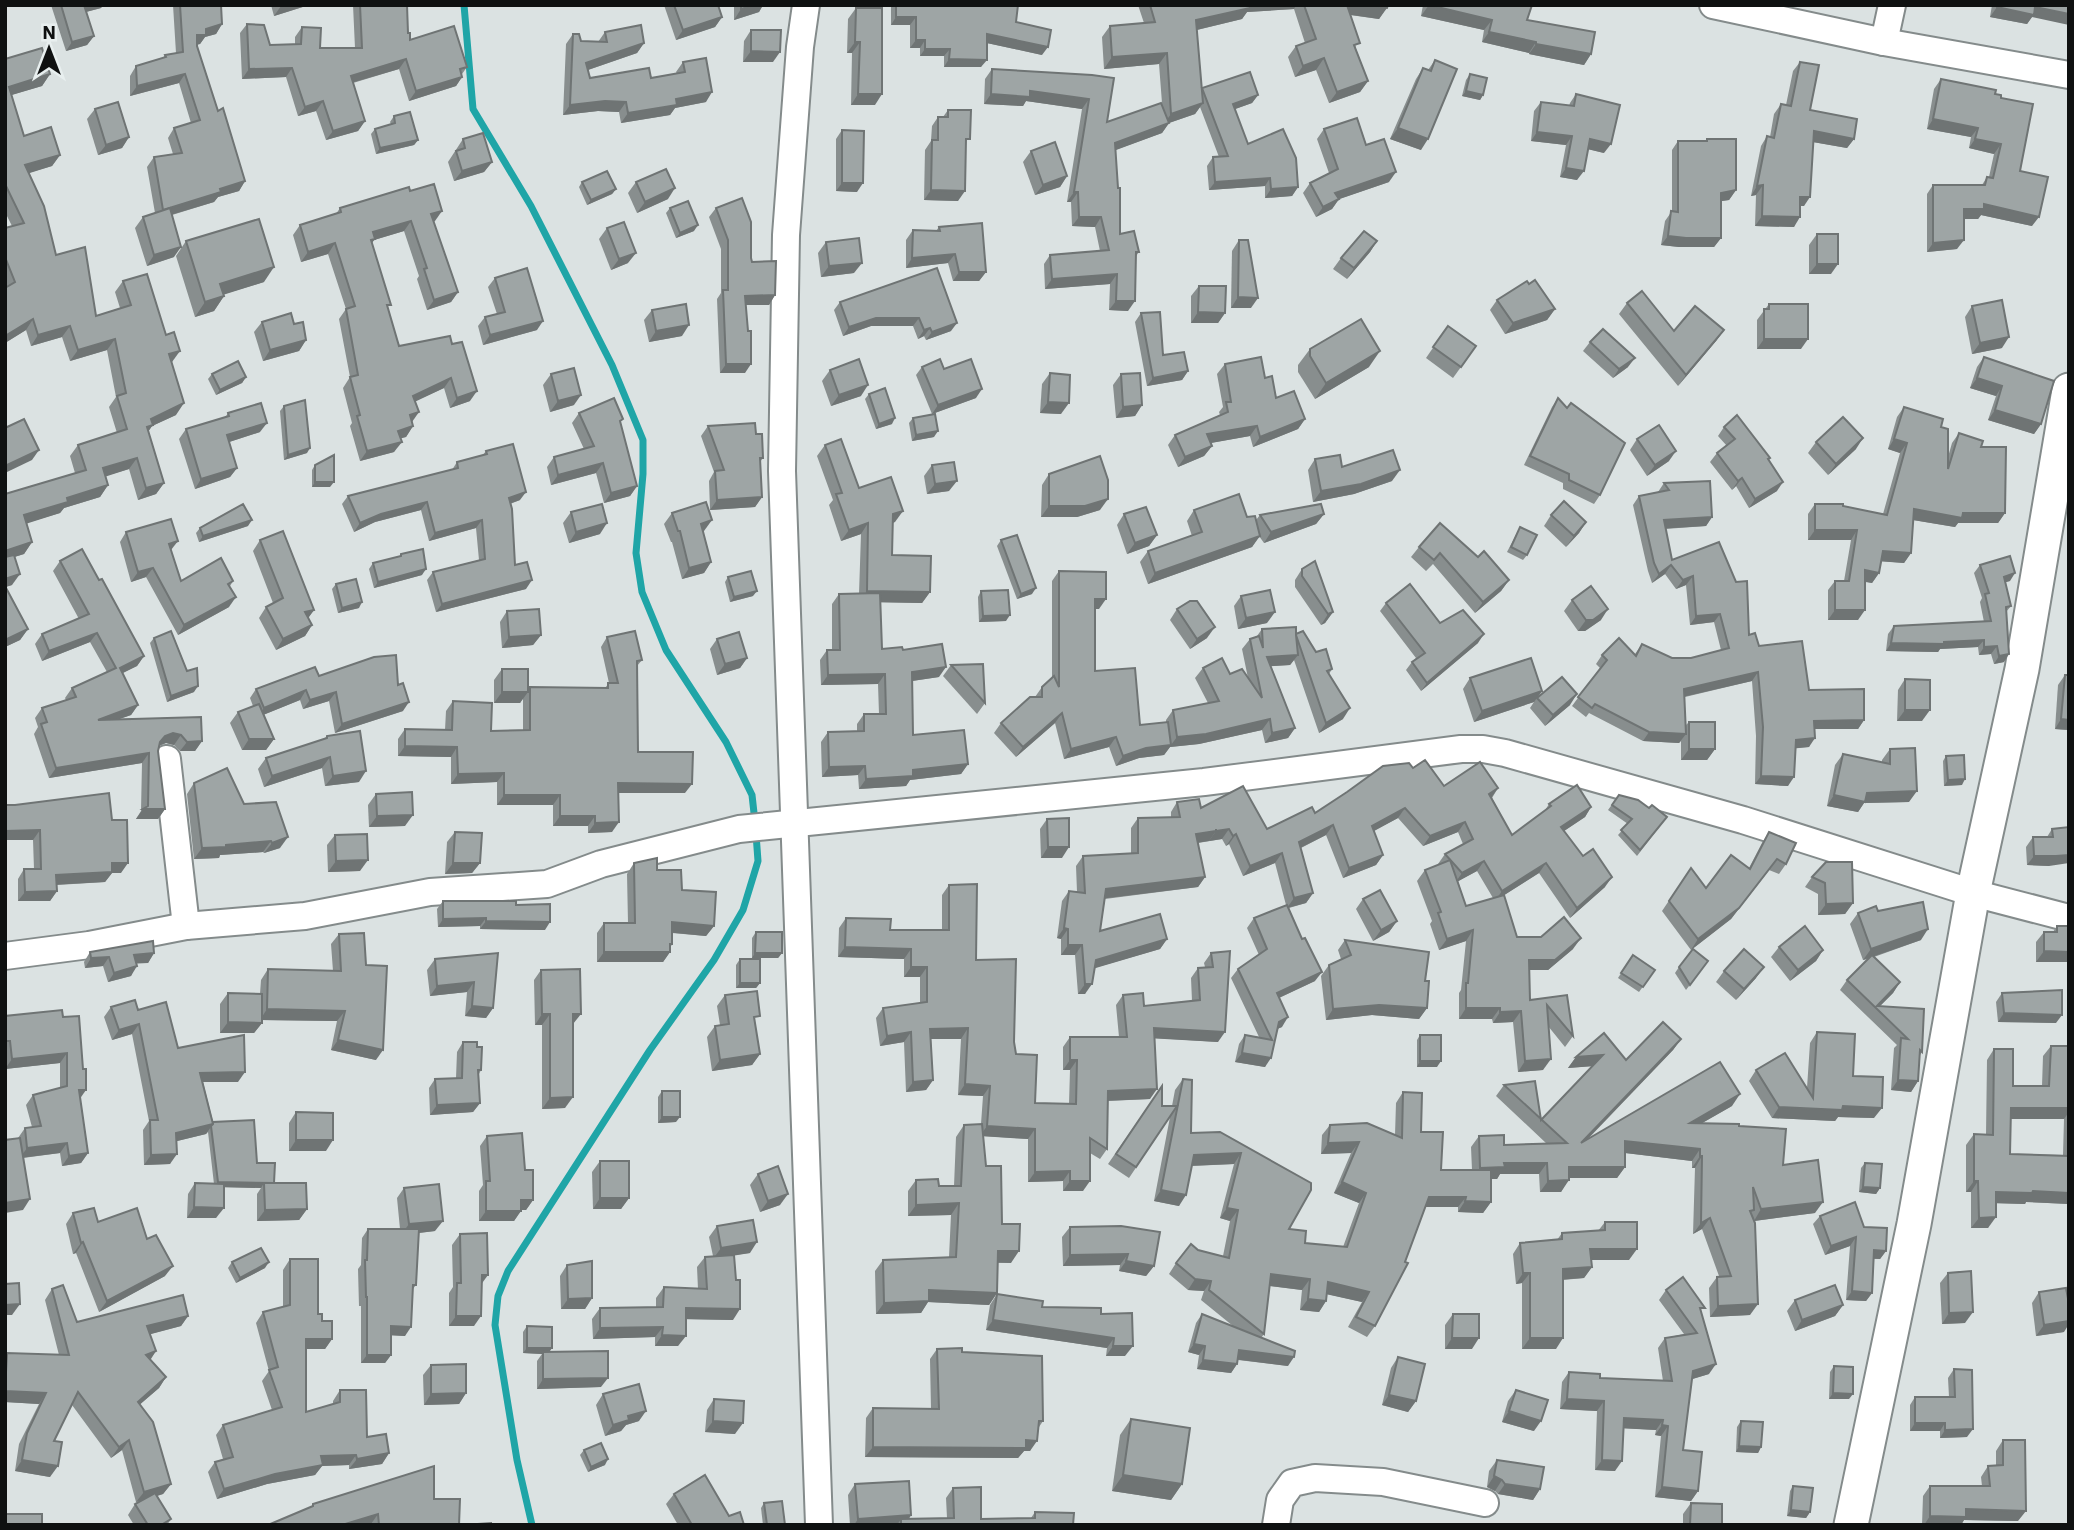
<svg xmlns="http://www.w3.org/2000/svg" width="2074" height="1530" font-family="'IBM Plex Sans',sans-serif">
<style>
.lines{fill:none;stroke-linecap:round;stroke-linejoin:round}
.stream{stroke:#1fa5a7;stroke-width:7}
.minor-casing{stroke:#848b8b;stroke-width:30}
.tertiary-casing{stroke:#848b8b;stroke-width:37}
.minor{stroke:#fff;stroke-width:26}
.tertiary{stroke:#fff;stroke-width:33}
.wall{fill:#888e8e;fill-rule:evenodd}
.shaded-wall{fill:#6f7474}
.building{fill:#9ea5a5;stroke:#6f7474;stroke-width:2}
</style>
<rect width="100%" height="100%" fill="#dbe2e2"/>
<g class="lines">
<g class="stream">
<polyline points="464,5 473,109 531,206 612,365 643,440 643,474 636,553 642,592 666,650 726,742 752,795 755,822"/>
<polyline points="532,1525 517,1460 495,1325 498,1296 508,1271 650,1050 714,960 743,910 758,861 756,834"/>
</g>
<defs>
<g id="minor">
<polyline points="806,5 800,47 786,235 782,471 819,1525"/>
<polyline points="1713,5 1884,42 2069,75"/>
<polyline points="1884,42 1892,5"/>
<polyline points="167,759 186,926"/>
<polyline points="5,956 89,945 186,926 305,916 430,892 547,884 601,864 739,829 1204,782 1461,749 1483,749 1505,753 1743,820 1973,893 2069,918"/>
<polyline points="1276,1525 1280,1500 1292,1483 1315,1478 1383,1482 1485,1503"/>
</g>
<polyline id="tertiary" points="1851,1525 1914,1224 1973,893 2022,669 2069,390"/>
</defs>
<use href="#minor" class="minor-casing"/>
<use href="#tertiary" class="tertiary-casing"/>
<use href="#minor" class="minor"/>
<use href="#tertiary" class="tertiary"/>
</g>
<g class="wall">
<polygon points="51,5 103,5 101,8 86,12 94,36 87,45 66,51"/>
<polygon points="173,5 196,5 222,24 216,34 205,37 200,44 197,45 218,111 245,181 239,191 218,197 214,202 172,215 174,257 147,266 135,228 143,217 155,213 147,167 154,157 173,154 168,138 174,128 191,123 179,83 130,96 130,76 136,66 163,58 165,55 176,53"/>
<polygon points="271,5 309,5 274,16"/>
<polygon points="353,5 407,5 408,33 410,40 467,67 462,74 462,77 456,86 409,101 399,69 353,83 365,121 358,131 326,140 316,111 298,116 286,77 242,79 240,33 247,24 270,45 295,44 295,37 302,27 320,48 355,48"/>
<polygon points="664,5 718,5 722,17 715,27 676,40"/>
<polygon points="734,5 763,5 759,12 734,20"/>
<polygon points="891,5 1018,5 1016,22 1042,55 987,43 981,67 944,67 944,56 920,56 920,48 910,48 910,25 891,25"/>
<polygon points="1138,5 1388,5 1379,19 1350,15 1356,49 1368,81 1360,92 1329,103 1316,70 1295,77 1288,57 1296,46 1305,43 1294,9 1247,12 1242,19 1197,30 1202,89 1258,95 1252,103 1235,109 1248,144 1298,187 1292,196 1265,198 1265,186 1209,190 1207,166 1213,157 1219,157 1200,107 1195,114 1169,123 1162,133 1115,150 1120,234 1139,252 1136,256 1128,311 1109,310 1110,284 1045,289 1044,264 1050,255 1100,251 1095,227 1072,226 1071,202 1067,202 1082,109 1026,101 1023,106 984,104 985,79 992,69 1092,75 1107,122 1162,103 1159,64 1104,69 1102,37 1110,26 1144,23"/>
<polygon points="1423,5 1532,5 1527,20 1591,54 1584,65 1529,54 1529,53 1482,42 1484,30 1421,16"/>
<polygon points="1992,5 2069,5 2032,17 2027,24 1990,17"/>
<polygon points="856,8 875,105 851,105 852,53 847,53 848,19"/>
<polygon points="751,30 773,62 743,62 744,41"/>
<polygon points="605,32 644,43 637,53 588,70 590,78 651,78 677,74 676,72 683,62 706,102 675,108 670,115 621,123 619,112 598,111 563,115 566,44 573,34 581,41 598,42"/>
<polygon points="5,59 50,74 42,86 11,95 24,136 60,155 52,166 28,173 56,255 96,316 120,308 115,292 123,281 172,362 176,415 152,426 148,432 164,483 156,494 138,500 129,469 105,476 108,485 100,497 64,508 60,513 26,523 32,542 24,554 14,557 12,585 6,587 28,629 20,640 5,647 5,494 75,473 70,456 78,445 117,433 109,407 116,397 107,350 70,361 62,337 31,346 26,330 5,343 5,228 12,226 5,212"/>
<polygon points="1435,60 1421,150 1390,139 1416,79 1423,68 1428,70"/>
<polygon points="1800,62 1810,110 1854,139 1847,148 1813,142 1804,206 1800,206 1794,227 1755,226 1756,195 1751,196 1761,146 1767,136 1770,137 1774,114 1781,104 1786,105 1793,71"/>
<polygon points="1470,74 1483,95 1480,100 1462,96 1466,80"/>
<polygon points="1941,79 1995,94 2001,98 2020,171 2032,226 1981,215 1978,219 1964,219 1957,249 1927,252 1927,194 1933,185 1982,185 1987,177 1989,177 1994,154 1969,148 1971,137 1927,129 1934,89"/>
<polygon points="1576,94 1604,153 1588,149 1577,180 1560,177 1566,145 1531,141 1534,111 1541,102 1569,106 1570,103"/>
<polygon points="95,109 129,137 122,148 98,155 87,119"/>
<polygon points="948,110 966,146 958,201 924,200 925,150 931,141 932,126 938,117 943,117"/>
<polygon points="394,116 418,140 414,145 376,154 371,134 375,129 391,124 390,122"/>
<polygon points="1324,129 1366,145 1389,182 1339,199 1332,209 1316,217 1303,193 1310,183 1329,173 1317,139"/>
<polygon points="842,130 857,192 836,191 836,139"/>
<polygon points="463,139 492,162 484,172 454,181 448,162"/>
<polygon points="1707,139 1736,190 1729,200 1721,201 1721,238 1714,247 1679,247 1661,245 1665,221 1672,211 1672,150 1678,141 1706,141"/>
<polygon points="1031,151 1067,176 1060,187 1035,195 1023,162"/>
<polygon points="582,182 616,189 612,194 587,205 579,187"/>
<polygon points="636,182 668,199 637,213 628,193"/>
<polygon points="410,191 435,221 433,222 458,292 451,302 427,310 417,279 419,276 404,231 374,240 372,243 388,309 399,346 450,336 470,401 450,408 444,388 415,401 412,422 413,426 406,437 400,438 394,452 360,461 350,426 352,423 343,388 350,377 339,319 346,309 328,254 301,262 293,235 300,225 336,214 340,208"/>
<polygon points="670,208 694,231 676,238 666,213"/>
<polygon points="716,208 775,295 769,305 746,305 745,373 720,373 717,299 721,293 721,249 709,217"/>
<polygon points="939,227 986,272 979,281 953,281 948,263 906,268 906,240 913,230 936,231"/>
<polygon points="607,228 628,263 611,270 599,239"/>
<polygon points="1817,234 1831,274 1809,274 1809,245"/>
<polygon points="1239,240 1251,308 1231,308 1232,251"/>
<polygon points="186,241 264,282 224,294 224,296 214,311 195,317 176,256"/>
<polygon points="1377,241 1370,252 1347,279 1333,269 1341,258"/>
<polygon points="826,242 854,273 821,277 818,253"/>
<polygon points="937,268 951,331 926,340 924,336 918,339 913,326 871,326 843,336 834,310 840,302"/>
<polygon points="495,278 537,330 483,345 478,326 485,317 497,314 488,287"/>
<polygon points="1529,284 1555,309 1547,320 1505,334 1490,310 1497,300"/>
<polygon points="1199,286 1225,313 1218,323 1191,323 1191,296"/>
<polygon points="1627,303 1674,331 1724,330 1716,341 1678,386 1619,314"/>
<polygon points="1769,304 1801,349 1757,349 1757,320"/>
<polygon points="1972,306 2002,348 1972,354 1965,317"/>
<polygon points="652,310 682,336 649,342 644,320"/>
<polygon points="1141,313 1163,355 1188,371 1182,380 1147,386 1135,322"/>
<polygon points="262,322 294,324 306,340 299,351 263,361 254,332"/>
<polygon points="1448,326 1476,346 1453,378 1426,358"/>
<polygon points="1590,342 1628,367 1613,378 1583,351"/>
<polygon points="1310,349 1369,367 1315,399 1298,372 1298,365"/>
<polygon points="1984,357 2041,424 2034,434 1988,420 1996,396 1970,388 1977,367"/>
<polygon points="1225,364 1265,378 1276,398 1305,419 1298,429 1253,447 1250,436 1210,443 1212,446 1204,456 1178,467 1168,445 1175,435 1220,415 1219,412 1223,407 1217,374"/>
<polygon points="922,367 944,369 976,398 932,414 916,375"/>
<polygon points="830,370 861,396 831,406 822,381"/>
<polygon points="1050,373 1061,414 1040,413 1042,384"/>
<polygon points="212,374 246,377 242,383 216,395 208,379"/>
<polygon points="551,374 574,405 550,412 543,385"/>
<polygon points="1121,374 1142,405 1135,416 1116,418 1113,385"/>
<polygon points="869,394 892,424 876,429 865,399"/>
<polygon points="1558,398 1600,495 1594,504 1563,489 1563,483 1524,465 1552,407"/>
<polygon points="284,406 307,453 284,460 280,411"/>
<polygon points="1904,407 1941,427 1948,457 1952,443 1959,433 1981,447 2005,513 1998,523 1958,523 1955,527 1913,520 1911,553 1904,563 1881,561 1879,573 1872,583 1865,582 1858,620 1828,620 1828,590 1835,581 1844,581 1851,540 1808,540 1808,514 1815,504 1843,506 1883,514 1900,453 1888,449 1897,417"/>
<polygon points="228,413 260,432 229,442 237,468 230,477 195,489 179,439 186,429 225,418"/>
<polygon points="579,413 620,423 637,486 630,496 604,503 596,473 551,485 547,467 554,457 584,449 572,423"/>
<polygon points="913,418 934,437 912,441 909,423"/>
<polygon points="708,426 756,434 763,458 760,462 762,497 755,507 710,510 709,481 714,472 701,436"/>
<polygon points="1724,427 1769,459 1777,491 1749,508 1736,486 1732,490 1710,462 1717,453 1727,446 1718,436"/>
<polygon points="1637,439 1669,461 1647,476 1630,450"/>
<polygon points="1816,442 1856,449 1828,475 1808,453"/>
<polygon points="825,445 859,488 895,522 892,523 892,555 930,592 922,603 880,602 882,649 903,650 939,677 912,681 913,735 968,764 961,774 910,780 906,786 859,789 858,775 822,777 821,742 828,732 857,731 857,724 864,714 879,714 878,684 821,685 820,660 827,650 832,650 832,604 839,594 859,594 861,534 841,541 829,505 833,500 817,456"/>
<polygon points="486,451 520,500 510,504 515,565 526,589 436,612 427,580 433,572 479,560 476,528 429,541 421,510 375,522 354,532 342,504 348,496 452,470 457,462 483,455"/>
<polygon points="1315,459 1342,467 1392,481 1354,494 1313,502 1308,470"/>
<polygon points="315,465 330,487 312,487 312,470"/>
<polygon points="932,465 949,491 927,494 924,476"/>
<polygon points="1049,474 1100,510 1077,517 1041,517 1042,485"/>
<polygon points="1664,483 1712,517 1706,526 1665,529 1672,560 1719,542 1749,635 1759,646 1809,690 1864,720 1858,729 1815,729 1809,747 1795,748 1788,786 1755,784 1756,736 1752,681 1685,697 1685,726 1689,722 1715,749 1707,760 1681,760 1681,741 1679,743 1643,741 1589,713 1586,717 1572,706 1600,668 1596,664 1602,655 1635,654 1642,644 1672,658 1691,658 1721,650 1714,622 1690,625 1686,585 1676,589 1665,574 1652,583 1648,571 1633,505 1639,496 1658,492"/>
<polygon points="1194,510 1247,517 1256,520 1260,515 1324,514 1316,524 1264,543 1259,536 1252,547 1148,584 1140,562 1148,551 1192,536 1187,521"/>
<polygon points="571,512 600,534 569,543 563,523"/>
<polygon points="672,513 704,531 703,531 711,562 704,573 682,579 672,542 671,542 664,524"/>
<polygon points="1124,514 1157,535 1149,546 1127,554 1117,525"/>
<polygon points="1551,515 1586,522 1579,533 1566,547 1544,526"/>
<polygon points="248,526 199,542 196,533 200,528"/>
<polygon points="1520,527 1527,555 1523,560 1507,552"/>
<polygon points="126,532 171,551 181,581 233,581 230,586 229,607 178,635 146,577 131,582 120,542"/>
<polygon points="260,540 314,610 308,618 312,625 305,636 276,650 259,618 266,607 273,603 253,551"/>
<polygon points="1001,540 1032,594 1017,599 997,546"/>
<polygon points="1419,547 1478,557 1509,580 1501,591 1475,613 1433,564 1426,571 1411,557"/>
<polygon points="401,554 422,575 374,588 369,569 373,563 399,557"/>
<polygon points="60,561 99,580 144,656 137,666 122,673 138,705 131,715 119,719 201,717 202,741 195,751 180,751 174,745 166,743 159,746 158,751 165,809 158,819 136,819 141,811 142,763 49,778 34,734 38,727 35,718 42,708 66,700 65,698 72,688 107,672 90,642 42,661 35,644 42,634 79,619 53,571"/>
<polygon points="1980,565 2010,581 2005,582 2011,606 2006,612 2004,662 1994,664 1991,654 1979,655 1978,647 1940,649 1938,652 1886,651 1888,634 1894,626 1984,622 1980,602 1982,598 1974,573"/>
<polygon points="1302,569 1333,612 1325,623 1321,625 1295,587 1295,580"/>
<polygon points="1059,571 1099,609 1095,609 1095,671 1140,725 1166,722 1166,720 1173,710 1208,703 1195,678 1203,668 1248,678 1242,649 1250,639 1257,636 1262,629 1296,634 1332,669 1329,674 1343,719 1319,733 1294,660 1290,665 1271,666 1295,728 1288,738 1265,743 1262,730 1199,744 1170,747 1164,755 1139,758 1116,766 1109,747 1064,759 1055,723 1016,757 994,733 1001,723 1035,697 1042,687 1052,678 1052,581"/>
<polygon points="728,577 753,596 730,602 725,582"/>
<polygon points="336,584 359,608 338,613 332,589"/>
<polygon points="981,591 1006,621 979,622 978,597"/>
<polygon points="1241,596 1267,623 1238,629 1234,606"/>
<polygon points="1572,600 1601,620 1585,631 1578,631 1564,611"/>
<polygon points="1386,603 1440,623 1478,643 1421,691 1406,670 1412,662 1416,658 1380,611"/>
<polygon points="1177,609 1207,638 1190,649 1170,620"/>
<polygon points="507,611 541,635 533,645 502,648 500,622"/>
<polygon points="607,637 642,660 637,666 638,752 685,793 618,793 612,832 588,833 588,826 553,826 553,805 497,805 497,782 451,784 451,757 398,756 398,739 405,729 445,730 446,711 453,701 491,731 523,730 523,698 520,703 494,703 494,680 502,669 528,691 530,687 605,688 609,683 601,647"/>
<polygon points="154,638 194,692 167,702 150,643"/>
<polygon points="717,639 747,658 740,668 717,675 710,649"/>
<polygon points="951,665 985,703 977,714 943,676"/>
<polygon points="2065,675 2069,675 2069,730 2055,729 2058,685"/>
<polygon points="319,676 398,685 403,711 335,733 329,701 303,709 300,700 263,715 274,739 266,750 242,750 230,723 238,712 253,706 250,698 256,689"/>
<polygon points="1470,678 1542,691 1538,697 1570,705 1545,726 1530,708 1534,702 1474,722 1463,689"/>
<polygon points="1905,679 1922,721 1897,721 1898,690"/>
<polygon points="327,736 359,782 325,786 322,768 264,787 258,769 266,758 324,739"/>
<polygon points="1890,749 1909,802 1864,803 1858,812 1827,806 1835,765 1843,754 1882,762 1882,760"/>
<polygon points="1946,756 1962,785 1944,786 1943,761"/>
<path d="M1413 768 1444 786 1498 788 1492 798 1512 835 1544 812 1549 804 1591 807 1585 817 1564 831 1605 887 1570 918 1539 873 1504 895 1517 937 1573 949 1548 970H1529L1530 1000 1567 995 1573 1036 1565 1047 1548 1026 1543 1070 1518 1072 1513 1022 1493 1023 1492 1019H1459V993L1461 990 1466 941 1439 950 1430 924 1432 921 1417 881 1425 870 1439 865 1438 864 1445 854 1463 844 1458 832 1423 846 1398 818 1373 831 1383 855 1376 865 1343 878 1326 835 1301 848 1313 893 1306 903 1289 908 1315 981 1279 998 1282 1027 1277 1029 1265 1067 1235 1062 1239 1044 1245 1035 1259 1037 1231 978 1238 969 1259 955 1247 928 1254 918 1286 905 1275 863 1243 876 1229 844 1226 846 1222 839 1198 843 1205 877 1198 887 1105 899 1100 931 1167 939 1160 949 1094 968 1085 994H1078L1075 955H1061V939L1057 938 1062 901 1069 891 1077 892 1076 866 1083 856 1131 853V828L1138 818 1171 817V812L1177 802 1267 829 1315 813ZM1477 871 1493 898 1466 906 1458 881Z"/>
<polygon points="194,783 244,804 280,848 264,853 263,852 220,855 219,858 194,859 187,794"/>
<polygon points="376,794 405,826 369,827 368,805"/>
<polygon points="1619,795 1667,817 1637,856 1618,835 1628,824 1608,810"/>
<polygon points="5,805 112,820 121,873 112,873 105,882 57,885 57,891 50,901 18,901 18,879 24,869 34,869 33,840"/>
<polygon points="1047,819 1062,858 1041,858 1040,829"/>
<polygon points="2069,827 2049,866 2027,865 2026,847 2033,837 2047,837 2052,829"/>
<polygon points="455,832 480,863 472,873 445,874 447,842"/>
<polygon points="1769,832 1786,864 1779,874 1769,870 1731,919 1691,950 1662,911 1691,868 1706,888 1749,868 1762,843"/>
<polygon points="335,835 360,871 328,872 327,845"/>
<polygon points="1826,862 1853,903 1845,914 1818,915 1818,894 1805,887 1812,877"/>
<polygon points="634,863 657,870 682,890 714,926 706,936 672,933 672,944 670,948 670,952 663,962 597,962 597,933 604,923 628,923 627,874"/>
<polygon points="949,885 976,960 1014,1042 1016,1054 1035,1103 1069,1104 1070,1070 1063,1070 1063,1047 1070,1037 1119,1037 1116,1005 1123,995 1144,1006 1192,1001 1191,978 1198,968 1205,967 1204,963 1211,953 1230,951 1218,1042 1155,1038 1150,1099 1108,1101 1107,1149 1100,1159 1090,1153 1083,1191 1063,1191 1063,1181 1028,1182 1028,1139 983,1136 986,1166 1002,1224 1011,1263 998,1263 997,1293 989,1305 928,1302 921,1313 876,1314 875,1271 883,1260 949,1257 951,1215 908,1216 908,1191 916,1180 939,1186 954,1186 956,1137 964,1125 981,1124 983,1096 958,1095 961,1039 931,1039 933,1080 926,1090 906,1092 904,1042 880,1046 876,1018 883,1008 920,1003 920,977 904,977 904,959 838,957 839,928 846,918 890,930 942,930 942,895"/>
<polygon points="1363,899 1397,921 1389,932 1373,941 1356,909"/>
<polygon points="443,901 516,905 545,930 480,929 480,926 438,927 437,909"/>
<polygon points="1878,911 1921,940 1874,957 1900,982 1893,993 1880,1006 1922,1052 1920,1055 1918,1081 1911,1092 1891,1090 1894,1048 1897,1045 1840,990 1847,980 1868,959 1863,960 1850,924 1858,913"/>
<polygon points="2057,926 2067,962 2036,962 2036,942 2044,932 2053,932"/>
<polygon points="756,932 782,953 778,958 752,958 752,938"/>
<polygon points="339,934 366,965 376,1060 331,1050 337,1021 262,1020 262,1023 254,1033 220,1033 220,1004 228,993 260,994 261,980 268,969 333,971 331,944"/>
<polygon points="1345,940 1425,981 1427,1008 1419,1019 1372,1015 1326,1020 1321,976 1329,965 1341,959 1338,950"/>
<polygon points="1779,947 1823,950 1816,961 1790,981 1771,957"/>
<polygon points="90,952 154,953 148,963 136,963 131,976 108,982 103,966 85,968 84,962"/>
<polygon points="498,953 493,1008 486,1018 465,1016 467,992 430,996 427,970 435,959"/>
<polygon points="1633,955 1655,970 1639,992 1618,978"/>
<polygon points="740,959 760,983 756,988 736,988 736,965"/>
<polygon points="1708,961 1686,990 1675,973 1679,967"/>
<polygon points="541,970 573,1024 565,1108 542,1109 542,1025 535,1025 534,980"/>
<polygon points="1724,971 1756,978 1736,1000 1716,982"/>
<polygon points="2002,993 2056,1023 1998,1022 1996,1002"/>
<polygon points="725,995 755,1023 760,1054 752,1065 712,1071 707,1037 715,1026 720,1025 717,1006"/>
<polygon points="111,1007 138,1010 178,1048 238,1082 203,1082 213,1122 257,1163 274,1183 307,1209 299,1220 257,1221 257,1194 261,1188 224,1187 216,1218 187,1218 188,1194 195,1183 214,1184 208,1132 206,1134 177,1141 170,1164 144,1165 143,1130 149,1121 132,1034 112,1040 104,1017"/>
<polygon points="62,1010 80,1098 88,1153 81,1163 62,1166 60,1153 23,1158 23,1210 18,1138 25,1128 32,1127 26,1105 33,1095 60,1088 60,1063 5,1069 5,1016"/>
<polygon points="1817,1032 1853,1076 1874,1118 1838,1117 1835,1121 1772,1118 1749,1081 1756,1070 1807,1088 1810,1043"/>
<polygon points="1420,1035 1437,1067 1417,1067 1417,1040"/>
<polygon points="1681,1039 1673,1050 1588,1139 1732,1106 1702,1123 1739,1126 1783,1165 1815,1213 1754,1221 1750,1315 1710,1317 1709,1288 1717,1277 1719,1276 1702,1229 1693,1234 1695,1168 1692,1168 1692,1161 1625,1153 1625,1167 1617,1178 1569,1178 1561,1192 1540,1192 1539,1174 1500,1174 1497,1179 1491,1179 1491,1202 1483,1213 1458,1212 1458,1207 1425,1207 1375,1326 1367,1337 1348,1327 1362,1302 1327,1294 1326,1301 1319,1312 1300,1310 1302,1290 1269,1286 1264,1334 1261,1338 1288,1366 1238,1360 1237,1364 1231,1373 1197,1369 1199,1355 1188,1352 1196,1323 1202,1314 1233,1326 1201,1300 1204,1291 1188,1290 1169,1274 1176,1263 1198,1250 1223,1256 1230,1221 1220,1218 1234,1164 1192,1166 1179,1206 1154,1201 1170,1117 1129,1178 1108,1164 1162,1086 1162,1106 1172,1106 1175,1090 1183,1079 1191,1133 1311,1183 1289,1229 1305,1243 1343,1247 1359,1203 1334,1193 1351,1153 1321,1154 1322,1135 1330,1125 1395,1135 1396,1103 1403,1092 1421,1132 1441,1170 1472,1170 1471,1147 1479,1136 1504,1145 1547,1144 1496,1096 1504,1085 1541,1120 1592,1066 1568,1068 1576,1057 1626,1060"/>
<polygon points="463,1042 481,1070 479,1074 480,1103 473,1112 430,1115 429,1088 435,1079 456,1078 457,1052"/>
<path d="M2051 1046H2069V1204L2026 1202 2025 1204 1996 1203 1988 1228H1971V1192H1966V1145L1974 1134 1986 1135 1987 1060 1994 1049 2013 1086H2042L2043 1056ZM2011 1119H2064L2063 1155 2010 1154Z"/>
<polygon points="662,1091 676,1122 658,1123 658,1097"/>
<polygon points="296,1112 326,1151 289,1151 289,1123"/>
<polygon points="487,1136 525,1170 533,1200 526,1210 521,1210 514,1221 479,1221 479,1191 483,1185 480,1146"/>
<polygon points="600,1161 629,1198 621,1209 593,1209 592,1172"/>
<polygon points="1865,1163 1880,1188 1876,1194 1859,1192 1861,1168"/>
<polygon points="758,1174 780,1205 760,1212 750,1185"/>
<polygon points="404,1188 435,1231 419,1233 416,1285 412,1290 405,1336 391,1335 391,1355 385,1363 361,1363 361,1306 359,1306 358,1269 361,1265 362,1238 368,1229 400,1229 397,1198"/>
<polygon points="73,1213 147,1239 165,1276 99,1312 76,1253 73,1254 66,1224"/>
<polygon points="1820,1216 1864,1227 1886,1251 1880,1259 1874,1259 1872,1293 1866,1301 1846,1300 1850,1246 1825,1255 1813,1224"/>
<polygon points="1605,1222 1629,1260 1591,1260 1592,1267 1584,1278 1563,1280 1556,1349 1522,1349 1522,1283 1516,1284 1513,1254 1520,1243 1557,1240 1562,1233 1598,1231"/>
<polygon points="717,1226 750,1253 734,1255 733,1320 686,1319 678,1346 655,1346 655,1337 593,1339 592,1319 600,1308 656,1307 656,1298 664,1287 698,1289 697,1267 705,1257 713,1256 709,1237"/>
<polygon points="1070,1227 1154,1266 1146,1276 1119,1271 1120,1265 1063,1266 1062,1237"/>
<polygon points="460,1234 482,1284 474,1326 449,1326 449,1293 453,1287 452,1245"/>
<polygon points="290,1259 318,1314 332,1339 325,1349 306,1349 306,1412 333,1404 333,1401 340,1390 367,1437 389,1453 382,1464 349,1469 349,1465 322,1466 315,1475 267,1484 217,1499 208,1472 215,1462 223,1459 216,1435 223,1425 272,1410 262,1381 269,1371 256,1323 263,1312 283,1307 283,1270"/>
<polygon points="232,1262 265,1268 236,1283 228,1268"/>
<polygon points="567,1265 592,1298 585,1309 561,1309 560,1276"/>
<polygon points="1948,1273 1965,1323 1942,1324 1940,1283"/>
<polygon points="52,1289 77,1322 188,1316 181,1326 150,1334 156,1351 150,1359 166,1377 159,1388 139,1405 171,1484 163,1494 157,1496 171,1519 167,1525 134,1525 128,1515 135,1504 141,1501 136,1502 122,1450 111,1458 72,1405 54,1441 50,1477 15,1471 19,1444 39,1404 5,1402 5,1355 7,1353 59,1355 45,1300"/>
<polygon points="1666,1290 1701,1313 1709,1374 1692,1379 1683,1450 1698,1491 1691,1501 1655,1497 1661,1436 1655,1435 1656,1430 1623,1428 1615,1471 1595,1470 1597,1411 1560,1409 1562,1382 1569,1372 1600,1378 1663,1381 1658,1348 1665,1338 1684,1334 1659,1300"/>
<polygon points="2039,1292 2064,1332 2036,1336 2032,1303"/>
<polygon points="997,1294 1042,1307 1101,1314 1125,1356 1106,1356 1107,1348 986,1330 990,1305"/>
<polygon points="1795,1300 1843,1305 1835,1316 1795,1331 1787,1311"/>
<polygon points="1453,1314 1472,1349 1445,1349 1445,1325"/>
<polygon points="527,1326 550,1352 601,1387 537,1389 537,1361 542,1354 523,1353 523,1332"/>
<polygon points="937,1349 962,1352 1043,1421 1039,1427 1030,1451 1024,1451 1018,1458 865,1457 866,1418 873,1408 931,1409 930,1359"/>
<polygon points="1398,1357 1416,1401 1408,1412 1382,1405 1391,1368"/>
<polygon points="431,1365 466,1393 459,1404 424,1405 423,1375"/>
<polygon points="1834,1366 1849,1399 1829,1399 1830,1372"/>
<polygon points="1954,1369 1967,1437 1940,1438 1940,1431 1910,1431 1910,1405 1915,1397 1949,1397 1948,1378"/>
<polygon points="1516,1390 1534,1431 1502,1422 1508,1401"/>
<polygon points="603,1394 639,1421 626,1425 621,1431 605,1436 596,1405"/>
<polygon points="714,1399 735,1434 705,1432 707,1410"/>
<polygon points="1131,1419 1182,1484 1171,1500 1112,1491 1120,1435"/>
<polygon points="1741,1421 1761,1447 1758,1453 1736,1452 1737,1427"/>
<polygon points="2003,1440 2018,1521 1964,1520 1961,1525 1922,1525 1923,1496 1930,1486 1982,1486 1981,1477 1988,1466 1996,1466 1996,1451"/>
<polygon points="584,1450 605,1465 588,1472 580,1455"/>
<polygon points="1497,1460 1540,1489 1533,1500 1498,1494 1495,1491 1487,1487 1489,1471"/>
<polygon points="855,1484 911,1515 909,1519 947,1518 946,1498 953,1488 981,1519 1031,1518 1035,1512 1073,1525 850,1525 848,1495"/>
<polygon points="1793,1486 1810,1512 1806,1518 1787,1516 1790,1491"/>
<polygon points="674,1494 729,1516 744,1525 678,1525 666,1504"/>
<polygon points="434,1499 459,1525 371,1525 371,1524 367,1525 268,1525 311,1507 313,1504"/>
<polygon points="764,1503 785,1525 763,1525 761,1508"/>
<polygon points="1691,1503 1722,1525 1683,1525 1683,1514"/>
</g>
<g class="shaded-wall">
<polygon points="84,5 103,5 101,8 78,14"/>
<polygon points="285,5 309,5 274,16 281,6"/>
<polygon points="754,5 763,5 759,12 734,20 741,9"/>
<polygon points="1246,5 1296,5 1294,9 1247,12 1242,19 1188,32 1196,20"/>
<polygon points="1343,5 1368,5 1387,8 1379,19 1338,13"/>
<polygon points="1429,5 1492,20 1484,30 1421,16"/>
<polygon points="1997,7 2035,7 2069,14 2069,25 2032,17 2027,24 1990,17"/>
<polygon points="722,17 715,27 676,40 683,30"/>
<polygon points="896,17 916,17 910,25 891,25"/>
<polygon points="222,24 216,34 205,37 200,44 190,45 197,35 206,29"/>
<polygon points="1489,32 1536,42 1529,53 1482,42"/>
<polygon points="987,34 1048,47 1042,55 982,42"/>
<polygon points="94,36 87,45 66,51 72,42"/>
<polygon points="916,40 925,40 920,48 910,48"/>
<polygon points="855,42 860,42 852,53 847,53"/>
<polygon points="644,43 637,53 579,73 586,63"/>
<polygon points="1536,44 1591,54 1584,65 1529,54"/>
<polygon points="925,49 950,49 944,56 920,56"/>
<polygon points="751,51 780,52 773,62 743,62"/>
<polygon points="1167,53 1159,64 1104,69 1112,57"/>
<polygon points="1324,58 1316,70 1295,77 1303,66"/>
<polygon points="406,59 399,69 344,85 351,76"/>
<polygon points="949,59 987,60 981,67 944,67"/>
<polygon points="292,68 286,77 242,79 249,69"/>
<polygon points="50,74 42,86 5,97 9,87"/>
<polygon points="185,74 179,83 130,96 137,86"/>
<polygon points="462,77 456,86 409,101 416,91"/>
<polygon points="1368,81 1360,92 1329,103 1337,92"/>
<polygon points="1030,91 1089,99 1082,109 1026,101 1023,106 984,104 991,94"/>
<polygon points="1466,91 1483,95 1480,100 1462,96"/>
<polygon points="712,92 706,102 675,108 670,115 621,123 628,113 676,99"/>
<polygon points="858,94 882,94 875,105 851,105"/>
<polygon points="1258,95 1252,103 1227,112 1233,104"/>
<polygon points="323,101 316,111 298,116 305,107"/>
<polygon points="605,101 626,102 619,112 598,111 563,115 570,105"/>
<polygon points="1203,103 1195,114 1163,125 1171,114"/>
<polygon points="1933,119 1978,128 1971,137 1927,129"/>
<polygon points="365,121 358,131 326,140 333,131"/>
<polygon points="1169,123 1162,133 1108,153 1115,143"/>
<polygon points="1398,128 1428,139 1421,150 1390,139"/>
<polygon points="1814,131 1854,139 1847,148 1807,141"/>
<polygon points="1537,132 1572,136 1566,145 1531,141"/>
<polygon points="129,137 122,148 98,155 106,145"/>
<polygon points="1590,139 1611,144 1604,153 1583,148"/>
<polygon points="1975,139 2001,144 1994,154 1969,148"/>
<polygon points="418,140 414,145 376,154 380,148"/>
<polygon points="60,155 52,166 17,177 25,165"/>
<polygon points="492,162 484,172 454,181 462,171"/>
<polygon points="1566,168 1584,171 1577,180 1560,177"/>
<polygon points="1396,172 1389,182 1328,203 1335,193"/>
<polygon points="1067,176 1060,187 1035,195 1043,185"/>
<polygon points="1270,178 1265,186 1209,190 1215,182"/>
<polygon points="245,181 239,191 218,197 214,202 157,219 163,210 220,189"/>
<polygon points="842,183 863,183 857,192 836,191"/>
<polygon points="1763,185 1756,195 1751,196 1757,186"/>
<polygon points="1298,187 1292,196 1265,198 1271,189"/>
<polygon points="675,188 668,199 637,213 645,202"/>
<polygon points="616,189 612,194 587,205 591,200"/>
<polygon points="931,190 965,191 958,201 924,200"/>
<polygon points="1736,190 1729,200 1715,202 1721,193"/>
<polygon points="1074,192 1078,192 1071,202 1067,202"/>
<polygon points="1800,197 1810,197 1804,206 1794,206"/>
<polygon points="1339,199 1332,209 1316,217 1323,207"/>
<polygon points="1984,204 2039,217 2032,226 1981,215 1978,219 1957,219 1964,209"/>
<polygon points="442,211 435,221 424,225 431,214"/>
<polygon points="1762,216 1800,217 1794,227 1755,226"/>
<polygon points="1079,217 1101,217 1095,227 1072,226"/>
<polygon points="411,221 404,231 374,240 368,249 373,232"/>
<polygon points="698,225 694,231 676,238 680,233"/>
<polygon points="1668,236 1721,238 1714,247 1679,247 1661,245"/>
<polygon points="1964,240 1957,249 1927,252 1933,243"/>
<polygon points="1377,241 1370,252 1347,279 1354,268"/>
<polygon points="335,243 328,254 301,262 308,252"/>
<polygon points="181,247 174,257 147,266 154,255"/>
<polygon points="636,253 628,263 611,270 619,259"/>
<polygon points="955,254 948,263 906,268 912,258"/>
<polygon points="862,263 854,273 821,277 829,266"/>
<polygon points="1817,264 1838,264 1831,274 1809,274"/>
<polygon points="274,267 264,282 210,299 220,284"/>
<polygon points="959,272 986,272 979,281 953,281"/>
<polygon points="1117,274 1110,284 1045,289 1052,279"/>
<polygon points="458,292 451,302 427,310 434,300"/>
<polygon points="775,295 769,305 739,305 745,296"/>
<polygon points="224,296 214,311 195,317 205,302"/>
<polygon points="1238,297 1258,298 1251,308 1231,308"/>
<polygon points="1116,301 1135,301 1128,311 1109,310"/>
<polygon points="1555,309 1547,320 1505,334 1513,323"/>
<polygon points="1198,312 1225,313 1218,323 1191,323"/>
<polygon points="876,318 919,318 913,326 871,326 843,336 849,327"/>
<polygon points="33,319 26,330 5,343 5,336"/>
<polygon points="543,321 537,330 483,345 490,335"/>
<polygon points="957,323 951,331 926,340 932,332"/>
<polygon points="689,325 682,336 649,342 656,331"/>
<polygon points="70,326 62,337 31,346 38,335"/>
<polygon points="930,328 924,336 918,339 924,330"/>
<polygon points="1724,330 1716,341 1678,386 1686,375"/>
<polygon points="2009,337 2002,348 1972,354 1980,343"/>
<polygon points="115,339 107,350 70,361 78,350"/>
<polygon points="1764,339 1808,339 1801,349 1757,349"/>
<polygon points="306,340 299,351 263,361 270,350"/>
<polygon points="180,351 172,362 169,354"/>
<polygon points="1380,351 1369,367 1315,399 1326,383"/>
<polygon points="1635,358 1628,367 1613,378 1619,369"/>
<polygon points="726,364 751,364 745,373 720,373"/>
<polygon points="1188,371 1182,380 1147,386 1153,378"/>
<polygon points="246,377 242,383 216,395 220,390"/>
<polygon points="451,378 444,388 406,406 413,396"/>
<polygon points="1977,378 2002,386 1996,396 1970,388"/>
<polygon points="868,385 861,396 831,406 839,395"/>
<polygon points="982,389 976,398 932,414 938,405"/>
<polygon points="477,391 470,401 450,408 457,398"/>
<polygon points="581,395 574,405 550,412 558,401"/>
<polygon points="1048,402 1069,403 1061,414 1040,413"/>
<polygon points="184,403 176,415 152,426 145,436 139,438 151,419"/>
<polygon points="1142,405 1135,416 1116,418 1123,407"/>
<polygon points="1995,410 2041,424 2034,434 1988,420"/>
<polygon points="419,412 412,422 410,415"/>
<polygon points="895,418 892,424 876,429 879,424"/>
<polygon points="1305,419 1298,429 1253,447 1260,437"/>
<polygon points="267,423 260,432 220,445 227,435"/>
<polygon points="413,426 406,437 391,441 398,431"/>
<polygon points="1257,426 1250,436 1200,445 1207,434"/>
<polygon points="938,431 934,437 912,441 916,435"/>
<polygon points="1863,438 1856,449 1828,475 1836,464"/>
<polygon points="1894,439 1907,443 1900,453 1888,449"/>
<polygon points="402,442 394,452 360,461 367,451"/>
<polygon points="1212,446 1204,456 1178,467 1185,457"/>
<polygon points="310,448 307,453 284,460 288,455"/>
<polygon points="39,450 32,460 5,473 5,466"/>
<polygon points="1676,451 1669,461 1647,476 1655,465"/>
<polygon points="137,458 129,469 95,480 103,468"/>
<polygon points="603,463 596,473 551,485 558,475"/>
<polygon points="237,468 230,477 195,489 201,479"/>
<polygon points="1400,470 1392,481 1354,494 1313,502 1321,491"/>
<polygon points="1742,478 1736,486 1732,490 1738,481"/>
<polygon points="957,481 949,491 927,494 935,484"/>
<polygon points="315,482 334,482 330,487 312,487"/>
<polygon points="1783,482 1777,491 1749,508 1755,499"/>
<polygon points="164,483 156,494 138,500 146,488"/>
<polygon points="108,485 100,497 64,508 60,513 16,527 24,515 67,498"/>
<polygon points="637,486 630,496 604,503 611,493"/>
<polygon points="526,492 520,500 503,506 509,498"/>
<polygon points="762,497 755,507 710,510 717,500"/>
<polygon points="1108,499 1100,510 1077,517 1041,517 1049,506"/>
<polygon points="427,502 421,510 375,522 354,532 360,523 381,514"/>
<polygon points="1914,509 1963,513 2005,513 1998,523 1958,523 1955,527 1907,519"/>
<polygon points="903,511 895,522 885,525 893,514"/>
<polygon points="1324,514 1316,524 1264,543 1271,532"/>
<polygon points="1712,517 1706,526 1657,529 1664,520"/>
<polygon points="252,520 248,526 199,542 203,536"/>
<polygon points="482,520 476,528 429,541 435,533"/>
<polygon points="712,520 704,531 694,535 701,524"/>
<polygon points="1586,522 1579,533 1566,547 1574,536"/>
<polygon points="607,523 600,534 569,543 576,532"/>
<polygon points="868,523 861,534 841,541 849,530"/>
<polygon points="1815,530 1857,530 1851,540 1808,540"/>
<polygon points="1157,535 1149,546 1127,554 1135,543"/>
<polygon points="1260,536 1252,547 1148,584 1155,573"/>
<polygon points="178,541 171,550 169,544"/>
<polygon points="32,542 24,554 5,560 5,551"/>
<polygon points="1883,551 1911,553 1904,563 1876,561"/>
<polygon points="711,562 704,573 682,579 689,568"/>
<polygon points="1671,565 1665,574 1652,583 1659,574"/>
<polygon points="153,568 146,577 131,582 138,572"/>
<polygon points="426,569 422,575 374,588 378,582"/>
<polygon points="1865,570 1879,573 1872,583 1858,580"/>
<polygon points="2015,573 2010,581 1999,584 2004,577"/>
<polygon points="20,574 12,585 5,587 5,579"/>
<polygon points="1693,576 1686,585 1676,589 1683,580"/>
<polygon points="532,580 526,589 436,612 442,604"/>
<polygon points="1509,580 1501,591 1475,613 1483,602"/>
<polygon points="1036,588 1032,594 1017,599 1021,594"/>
<polygon points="757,591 753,596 730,602 734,597"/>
<polygon points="867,591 930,592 922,603 859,602"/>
<polygon points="236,597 229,607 178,635 184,625"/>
<polygon points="1095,599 1106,599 1099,609 1088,609"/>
<polygon points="362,602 359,608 338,613 342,608"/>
<polygon points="1608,609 1601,620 1585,631 1578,631 1586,620"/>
<polygon points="314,610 306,621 305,612"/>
<polygon points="1835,610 1865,610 1858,620 1828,620"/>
<polygon points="1275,612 1267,623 1238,629 1246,618"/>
<polygon points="1333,612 1325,623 1321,625 1328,614"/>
<polygon points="1720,614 1714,622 1690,625 1696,616"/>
<polygon points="1010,615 1006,621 979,622 983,616"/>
<polygon points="312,625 305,636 276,650 283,639"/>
<polygon points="1215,627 1207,638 1190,649 1197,639"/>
<polygon points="28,629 20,640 5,647 5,640"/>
<polygon points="97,633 90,642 42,661 49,651"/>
<polygon points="1484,634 1478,643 1421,691 1427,683"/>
<polygon points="541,635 533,645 502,648 509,637"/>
<polygon points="1984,640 1978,647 1940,649 1938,652 1886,651 1891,643"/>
<polygon points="1997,646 1991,654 1979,655 1984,647"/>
<polygon points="2009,654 2004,662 1994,664 1999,656"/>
<polygon points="1298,655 1290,665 1260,667 1267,657"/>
<polygon points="144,656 137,666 113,678 120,668"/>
<polygon points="747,658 740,668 717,675 725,664"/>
<polygon points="946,667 939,677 905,682 912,672"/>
<polygon points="1758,672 1752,681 1678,698 1684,689"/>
<polygon points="885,674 878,684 821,685 828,675"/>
<polygon points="198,686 194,692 167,702 171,696"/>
<polygon points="306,690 300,700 258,717 264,708"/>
<polygon points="1542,691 1534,702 1474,722 1482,711"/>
<polygon points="336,692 329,701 303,709 310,700"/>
<polygon points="502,692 528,692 520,703 494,703"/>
<polygon points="1577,694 1570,705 1545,726 1553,715"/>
<polygon points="409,702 403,711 335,733 342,724"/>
<polygon points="138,705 131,715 91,729 98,720"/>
<polygon points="1350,708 1343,719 1319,733 1326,723"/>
<polygon points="1905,710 1930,710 1922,721 1897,721"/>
<polygon points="1062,713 1055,723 1016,757 1023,747"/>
<polygon points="1270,719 1262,730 1199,744 1170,747 1164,755 1139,758 1116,766 1123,756 1146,748 1171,745 1177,737"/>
<polygon points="2061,719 2069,720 2069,730 2055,729"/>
<polygon points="1864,720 1858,729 1808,729 1814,721"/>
<polygon points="1295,728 1288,738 1265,743 1272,733"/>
<polygon points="1649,732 1686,734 1679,743 1643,741"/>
<polygon points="173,733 181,735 174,745 166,743 158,746 153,752 165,736"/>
<polygon points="1116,737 1109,747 1064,759 1071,749"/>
<polygon points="1815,738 1809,747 1789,749 1796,740"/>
<polygon points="249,739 274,739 266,750 242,750"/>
<polygon points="202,741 195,751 180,751 187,742"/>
<polygon points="405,746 457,747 451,757 398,756"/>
<polygon points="1689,749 1715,749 1707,760 1681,760"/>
<polygon points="149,753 142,763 49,778 56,768"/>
<polygon points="330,757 322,768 264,787 272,776"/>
<polygon points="968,764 961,774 910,780 906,786 859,789 866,779 913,770"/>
<polygon points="865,766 858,775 822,777 829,767"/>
<polygon points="366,771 359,782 325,786 333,776"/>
<polygon points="504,773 497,782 451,784 458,774"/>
<polygon points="1761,776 1794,777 1788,786 1755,784"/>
<polygon points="1965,779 1962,785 1944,786 1948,780"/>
<polygon points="618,783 692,784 685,793 611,793"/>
<polygon points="1498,788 1491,798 1489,794"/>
<polygon points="1917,791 1909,802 1864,803 1858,812 1827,806 1834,795"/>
<polygon points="504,795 560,795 553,805 497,805"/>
<polygon points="1591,807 1585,817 1555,837 1561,827"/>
<polygon points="1405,808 1398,818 1365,836 1372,826"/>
<polygon points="143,809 165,809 158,819 136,819"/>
<polygon points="413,815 405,826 369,827 377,816"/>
<polygon points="560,816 595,816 588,826 553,826"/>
<polygon points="619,822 612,832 588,833 595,823"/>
<polygon points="1465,822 1458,832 1423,846 1430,836"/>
<polygon points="1333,825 1326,835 1292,852 1299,842"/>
<polygon points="1229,829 1222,839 1209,841 1216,831"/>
<polygon points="40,830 33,840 5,840 5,831"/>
<polygon points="1216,831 1209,841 1189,844 1196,834"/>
<polygon points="1236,834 1229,844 1226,846 1233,836"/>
<polygon points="288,837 280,848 264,853 272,843"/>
<polygon points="271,841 263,852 220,855 219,858 194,859 202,848 226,845"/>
<polygon points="1048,847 1069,847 1062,858 1041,858"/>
<polygon points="1282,853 1275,863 1243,876 1250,866"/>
<polygon points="1383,855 1376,865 1343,878 1349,868"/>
<polygon points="2069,855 2069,863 2049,866 2027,865 2034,856"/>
<polygon points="1777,859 1731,919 1691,950 1698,939"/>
<polygon points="368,860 360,871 328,872 336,861"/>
<polygon points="1484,861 1477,871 1455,883 1462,873"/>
<polygon points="112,863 128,863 121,873 112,873 105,882 50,885 56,875"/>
<polygon points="453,863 480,863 472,873 445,874"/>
<polygon points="1546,863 1539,873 1495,901 1502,891"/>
<polygon points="1205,877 1198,887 1099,899 1106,889"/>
<polygon points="1612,877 1605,887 1570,918 1577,908"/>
<polygon points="57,891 50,901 18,901 25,892"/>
<polygon points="1313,893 1306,903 1287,908 1294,898"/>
<polygon points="1853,903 1845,914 1818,915 1826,904"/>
<polygon points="486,918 480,926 438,927 443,919"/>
<polygon points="486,921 550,922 545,930 480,929"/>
<polygon points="1397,921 1389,932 1373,941 1381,930"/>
<polygon points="672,922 714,926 706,936 665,932"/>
<polygon points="1064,928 1068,929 1061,939 1057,938"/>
<polygon points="1928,929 1921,940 1863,960 1871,949"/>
<polygon points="1473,930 1466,941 1439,950 1447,939"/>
<polygon points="1581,938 1573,949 1548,970 1521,970 1529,960"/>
<polygon points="1167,939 1160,949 1089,970 1096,960"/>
<polygon points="672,944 667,952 670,952 663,962 597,962 604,952"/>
<polygon points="1068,945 1082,945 1075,955 1061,955"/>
<polygon points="845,947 911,949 904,959 838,957"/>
<polygon points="1823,950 1816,961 1790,981 1798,970"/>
<polygon points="2044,951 2069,952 2069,960 2067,962 2036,962"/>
<polygon points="154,953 148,963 127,964 134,955"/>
<polygon points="755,953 782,953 778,958 752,958"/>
<polygon points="109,957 103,966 85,968 91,958"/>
<polygon points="137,966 131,976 108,982 114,973"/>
<polygon points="911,967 927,967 920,977 904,977"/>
<polygon points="1764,967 1756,978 1736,1000 1744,989"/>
<polygon points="1322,972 1315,981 1270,1002 1277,993"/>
<polygon points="474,982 467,992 430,996 437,986"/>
<polygon points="1900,982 1893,993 1877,1009 1876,1008"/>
<polygon points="740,983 760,983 756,988 736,988"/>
<polygon points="1085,984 1092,984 1085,994 1078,994"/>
<polygon points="1379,1005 1427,1008 1419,1019 1372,1015 1326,1020 1333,1009"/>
<polygon points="472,1006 493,1008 486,1018 465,1016"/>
<polygon points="1466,1008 1500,1008 1492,1019 1459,1019"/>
<polygon points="267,1009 345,1011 337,1021 260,1020"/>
<polygon points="1521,1011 1513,1022 1493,1023 1500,1012"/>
<polygon points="2004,1013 2062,1015 2056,1023 1998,1022"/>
<polygon points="542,1014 550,1014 542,1025 535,1025"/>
<polygon points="573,1014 581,1014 573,1024 565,1025"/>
<polygon points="1288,1017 1282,1027 1272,1031 1279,1022"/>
<polygon points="228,1022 262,1023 254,1033 220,1033"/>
<polygon points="139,1024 132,1034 112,1040 119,1030"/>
<polygon points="968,1028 961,1039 923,1039 930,1029"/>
<polygon points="1154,1028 1225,1032 1218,1042 1147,1038"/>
<polygon points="911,1032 904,1042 880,1046 887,1036"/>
<polygon points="1681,1039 1673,1050 1573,1154 1581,1143"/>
<polygon points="338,1040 383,1050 376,1060 331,1050"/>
<polygon points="67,1053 60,1063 5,1069 12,1059"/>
<polygon points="1242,1053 1271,1058 1265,1067 1235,1062"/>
<polygon points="760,1054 752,1065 712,1071 720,1060"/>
<polygon points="1603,1055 1595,1066 1568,1068 1576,1057"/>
<polygon points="1551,1059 1543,1070 1518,1072 1525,1061"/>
<polygon points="1070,1060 1077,1060 1070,1070 1063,1070"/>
<polygon points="1420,1061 1441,1061 1437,1067 1417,1067"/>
<polygon points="245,1072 238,1082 193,1082 200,1073"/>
<polygon points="933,1080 926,1090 906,1092 913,1082"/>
<polygon points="1898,1080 1918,1081 1911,1092 1891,1090"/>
<polygon points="965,1084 990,1086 983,1096 958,1095"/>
<polygon points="1157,1089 1150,1099 1101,1101 1108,1091"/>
<polygon points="79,1090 86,1090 79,1100"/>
<polygon points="1740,1094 1732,1106 1683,1134 1690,1123"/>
<polygon points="573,1097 565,1108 542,1109 550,1098"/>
<polygon points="480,1103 473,1112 430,1115 437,1105"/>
<polygon points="1843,1106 1882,1108 1874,1118 1838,1117 1835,1121 1772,1118 1779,1107"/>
<polygon points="2011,1108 2069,1108 2069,1112 2064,1119 2004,1119"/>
<polygon points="662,1117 680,1117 676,1122 658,1123"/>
<polygon points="213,1124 206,1134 169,1143 176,1133"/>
<polygon points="987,1126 1035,1129 1028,1139 980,1136"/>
<polygon points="296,1140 333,1140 326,1151 289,1151"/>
<polygon points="1625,1141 1700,1149 1692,1161 1617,1152"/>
<polygon points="1359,1142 1351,1153 1321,1154 1328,1143"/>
<polygon points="67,1143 60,1153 20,1158 27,1148"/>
<polygon points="88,1153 81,1163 62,1166 69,1156"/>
<polygon points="1241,1153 1234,1164 1186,1166 1194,1155"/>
<polygon points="177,1154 170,1164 144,1165 151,1155"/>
<polygon points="1700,1156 1702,1156 1695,1168 1692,1168"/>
<polygon points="1504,1163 1547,1163 1539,1174 1500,1174 1497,1179 1472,1179 1480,1168"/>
<polygon points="1569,1167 1625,1167 1617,1178 1561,1178"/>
<polygon points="1070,1171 1063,1181 1028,1182 1035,1172"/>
<polygon points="1569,1180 1561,1192 1540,1192 1548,1181"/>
<polygon points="1070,1181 1090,1181 1083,1191 1063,1191"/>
<polygon points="1974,1181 1978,1181 1971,1192 1966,1192"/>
<polygon points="218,1182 274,1183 264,1183 261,1188 214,1187"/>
<polygon points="1342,1182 1366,1193 1359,1203 1334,1193"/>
<polygon points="1863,1187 1880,1188 1876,1194 1859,1192"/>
<polygon points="1161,1190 1186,1195 1179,1206 1154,1201"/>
<polygon points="2033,1191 2069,1193 2069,1204 2026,1202 2025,1204 1988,1203 1996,1192"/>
<polygon points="788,1194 780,1205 760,1212 768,1201"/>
<polygon points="1429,1197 1466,1197 1458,1207 1421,1207"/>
<polygon points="600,1198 629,1198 621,1209 593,1209"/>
<polygon points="30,1199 23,1210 5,1213 5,1203"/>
<polygon points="521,1200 533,1200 526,1210 514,1210"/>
<polygon points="1465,1201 1491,1202 1483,1213 1458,1212"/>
<polygon points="1823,1202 1815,1213 1754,1221 1761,1209"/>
<polygon points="959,1203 951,1215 908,1216 916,1205"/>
<polygon points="194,1207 224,1208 216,1218 187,1218"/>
<polygon points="1227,1208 1238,1210 1230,1221 1220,1218"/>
<polygon points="307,1209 299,1220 257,1221 265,1210"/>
<polygon points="486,1211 521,1211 514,1221 479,1221"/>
<polygon points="1996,1217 1988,1228 1971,1228 1979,1218"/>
<polygon points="1710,1218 1702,1229 1693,1234 1701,1223"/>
<polygon points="443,1221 435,1231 401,1235 409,1224"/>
<polygon points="1856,1237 1850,1246 1825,1255 1831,1246"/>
<polygon points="83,1242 76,1253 73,1254 81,1243"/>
<polygon points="757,1242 750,1253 713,1259 721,1248"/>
<polygon points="1590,1249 1637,1249 1629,1260 1583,1260"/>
<polygon points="1874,1250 1886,1251 1880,1259 1868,1258"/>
<polygon points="998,1251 1019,1251 1011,1263 990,1262"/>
<polygon points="1128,1254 1120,1265 1063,1266 1070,1255"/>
<polygon points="1126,1261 1154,1266 1146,1276 1119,1271"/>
<polygon points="269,1262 265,1268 236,1283 240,1278"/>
<polygon points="173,1266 165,1276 99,1312 107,1301"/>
<polygon points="1592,1267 1584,1278 1556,1280 1563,1269"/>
<polygon points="1523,1273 1530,1273 1522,1283 1516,1284"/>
<polygon points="1271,1274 1310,1279 1302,1290 1263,1285"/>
<polygon points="482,1275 488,1275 480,1286"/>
<polygon points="1195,1279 1211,1281 1204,1291 1188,1290"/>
<polygon points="1328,1282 1369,1292 1362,1302 1321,1293"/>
<polygon points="929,1290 997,1293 989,1305 928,1302 921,1313 876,1314 884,1303"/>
<polygon points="1852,1291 1872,1293 1866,1301 1846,1300"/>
<polygon points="592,1298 585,1309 561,1309 568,1299"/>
<polygon points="1308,1299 1326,1301 1319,1312 1300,1310"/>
<polygon points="20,1304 12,1315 5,1315 5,1305"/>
<polygon points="1758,1304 1750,1315 1710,1317 1718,1306"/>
<polygon points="1843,1305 1835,1316 1795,1331 1802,1320"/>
<polygon points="686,1308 740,1309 733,1320 679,1319"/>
<polygon points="1973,1312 1965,1323 1942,1324 1949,1313"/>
<polygon points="188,1316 181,1326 140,1337 147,1326"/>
<polygon points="456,1316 481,1316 474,1326 449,1326"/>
<polygon points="993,1320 1114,1338 1107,1348 986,1330"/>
<polygon points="2069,1321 2069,1324 2064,1332 2036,1336 2044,1325"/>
<polygon points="391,1326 411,1327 405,1336 384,1335"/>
<polygon points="663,1327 655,1337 593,1339 600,1328"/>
<polygon points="662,1335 686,1336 678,1346 655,1346"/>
<polygon points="1452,1338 1479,1338 1472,1349 1445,1349"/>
<polygon points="1530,1338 1563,1338 1556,1349 1522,1349"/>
<polygon points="306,1339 332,1339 325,1349 298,1349"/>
<polygon points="1194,1344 1205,1346 1199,1355 1188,1352"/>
<polygon points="1113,1346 1133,1346 1125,1356 1106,1356"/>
<polygon points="527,1348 552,1348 548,1354 543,1352 542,1354 523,1353"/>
<polygon points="1239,1350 1294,1357 1288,1366 1233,1359"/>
<polygon points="156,1351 149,1362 146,1355"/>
<polygon points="367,1355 391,1355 385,1363 361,1363"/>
<polygon points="1203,1360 1237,1364 1231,1373 1197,1369"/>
<polygon points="1716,1364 1709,1374 1686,1381 1693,1371"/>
<polygon points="166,1377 159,1388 130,1413 138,1402"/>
<polygon points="608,1378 601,1387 537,1389 543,1379"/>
<polygon points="5,1391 46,1393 39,1404 5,1402"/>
<polygon points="466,1393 459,1404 424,1405 431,1394"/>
<polygon points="1833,1393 1853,1394 1849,1399 1829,1399"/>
<polygon points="1389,1395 1416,1401 1408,1412 1382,1405"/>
<polygon points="1567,1399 1604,1401 1597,1411 1560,1409"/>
<polygon points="646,1411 639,1421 626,1425 621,1431 605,1436 613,1425 628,1416"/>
<polygon points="1509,1411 1541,1421 1534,1431 1502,1422"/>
<polygon points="1624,1418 1663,1420 1656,1430 1617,1428"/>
<polygon points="713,1421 743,1423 735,1434 705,1432"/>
<polygon points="1915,1423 1945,1423 1940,1431 1910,1431"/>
<polygon points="1662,1425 1668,1426 1661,1436 1655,1435"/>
<polygon points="1973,1429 1967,1437 1940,1438 1945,1430"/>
<polygon points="129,1440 122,1450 111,1458 119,1447"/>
<polygon points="1026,1440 1037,1441 1030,1451 1024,1451 1018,1458 865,1457 873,1447"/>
<polygon points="1739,1446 1761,1447 1758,1453 1736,1452"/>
<polygon points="389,1453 382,1464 349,1469 357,1459"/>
<polygon points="356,1455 349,1465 322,1466 315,1475 267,1484 217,1499 224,1489 321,1456"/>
<polygon points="608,1459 605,1465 588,1472 591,1467"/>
<polygon points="22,1460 58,1466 50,1477 15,1471"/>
<polygon points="1602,1460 1622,1461 1615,1471 1595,1470"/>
<polygon points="1123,1475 1182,1484 1171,1500 1112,1491"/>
<polygon points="1494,1476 1502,1480 1495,1491 1487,1487"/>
<polygon points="171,1484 163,1494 136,1502 144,1492"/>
<polygon points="1505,1484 1540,1489 1533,1500 1498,1494"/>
<polygon points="1662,1487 1698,1491 1691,1501 1655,1497"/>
<polygon points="1966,1509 2026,1511 2018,1521 1964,1520 1961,1525 1924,1525 1930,1516"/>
<polygon points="1791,1510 1810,1512 1806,1518 1787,1516"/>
<polygon points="378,1514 371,1524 367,1525 342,1525"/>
<polygon points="911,1515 904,1525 901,1519 897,1525 854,1525 858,1519"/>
</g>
<g class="building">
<polygon points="61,5 84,5 94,36 72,42"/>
<polygon points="180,5 221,5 222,24 206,29 206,35 197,35 197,46 218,111 223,108 245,181 220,189 221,192 163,210 154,157 182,153 174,128 200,120 185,74 137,86 136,66 166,57 165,55 183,52"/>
<polygon points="360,5 407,5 408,33 410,33 410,40 454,26 467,67 460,69 462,77 416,91 406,59 351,76 365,121 333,131 323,101 305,107 292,68 249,69 247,24 264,25 270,45 301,44 302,27 321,28 320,48 362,48"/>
<polygon points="674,5 718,5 722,17 683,30"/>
<polygon points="741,5 754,5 741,9"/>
<polygon points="896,5 1018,5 1016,22 1051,30 1048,47 987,34 987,60 949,59 950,49 925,49 925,40 916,40 916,17 896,17"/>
<polygon points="1150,5 1250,5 1250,8 1196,20 1203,103 1171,114 1167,53 1112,57 1110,26 1155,22"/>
<polygon points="1304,5 1347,5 1360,43 1354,45 1368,81 1337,92 1324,58 1303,66 1296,46 1316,39"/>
<polygon points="1368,5 1388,5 1387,8"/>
<polygon points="1429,5 1532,5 1527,20 1595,32 1591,54 1536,44 1536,42 1489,32 1492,20"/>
<polygon points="1997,5 2069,5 2069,14 2035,7 2034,15 1997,7"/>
<polygon points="856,8 882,8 882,94 858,94 860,42 855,42"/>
<polygon points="641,25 644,43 586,63 590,78 649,68 651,78 685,72 683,62 706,58 712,92 676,99 677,105 628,113 626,102 605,101 570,105 573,34 579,34 581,41 607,42 605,32"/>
<polygon points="751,30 781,30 780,52 751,51"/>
<polygon points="42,48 50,74 9,87 24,136 51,127 60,155 25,165 44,206 56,255 85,247 96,316 131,305 123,281 147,274 166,335 174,332 180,351 169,354 184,403 151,419 153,425 147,427 164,483 146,488 137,458 103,468 108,485 67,498 68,502 24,515 32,542 5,551 5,494 86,470 78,445 127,429 117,396 126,393 115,339 78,350 70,326 38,335 33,319 5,336 5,288 15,282 5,257 5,228 24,223 5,184 5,59"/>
<polygon points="1435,60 1457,69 1428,139 1398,128 1423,68 1431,71"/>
<polygon points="1800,62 1819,65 1810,110 1857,119 1854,139 1814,131 1810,197 1800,197 1800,217 1762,216 1763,185 1757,186 1767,136 1774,138 1781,104 1791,106"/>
<polygon points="992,69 1092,75 1114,78 1107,122 1161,103 1169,123 1115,143 1118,188 1120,188 1120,234 1134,231 1139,252 1136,252 1135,301 1116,301 1117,274 1052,279 1050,255 1109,250 1101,217 1079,217 1078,192 1074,192 1089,99 1030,91 1030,97 991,94"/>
<polygon points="1250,72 1258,95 1233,104 1248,144 1283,129 1296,158 1298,187 1271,189 1270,178 1215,182 1213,157 1228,156 1202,88"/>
<polygon points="1470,74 1487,78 1483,95 1466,91"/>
<polygon points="1941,79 1996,90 1995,94 2001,95 2001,98 2033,104 2020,171 2048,177 2039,217 1984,204 1984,209 1964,209 1964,240 1933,243 1933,185 1985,185 1987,177 1993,178 2001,144 1975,139 1978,128 1933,119"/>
<polygon points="1576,94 1620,105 1611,144 1590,139 1584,171 1566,168 1572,136 1537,132 1541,102 1574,106"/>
<polygon points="118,102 129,137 106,145 95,109"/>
<polygon points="948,110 971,110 970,139 966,139 965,191 931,190 932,140 938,140 938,117 948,117"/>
<polygon points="410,112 418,140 380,148 375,129 395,123 394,116"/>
<polygon points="1357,118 1366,145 1384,139 1396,172 1335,193 1339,199 1323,207 1310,183 1338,169 1324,129"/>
<polygon points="842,130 864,131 863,183 842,183"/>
<polygon points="483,133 492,162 462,171 456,151 465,148 463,139"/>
<polygon points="1707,139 1736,139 1736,190 1721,193 1721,238 1686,238 1668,236 1671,211 1678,212 1678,141 1707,141"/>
<polygon points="1055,142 1067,176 1043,185 1031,151"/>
<polygon points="666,169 675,188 645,202 636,182"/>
<polygon points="607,171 616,189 591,200 582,182"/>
<polygon points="434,184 442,211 431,214 458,292 434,300 424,269 427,268 411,221 373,232 375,239 371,240 391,305 387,305 399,346 450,336 452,344 462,342 477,391 457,398 451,378 413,396 419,412 410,415 413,426 398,431 402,442 367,451 357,416 360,415 350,377 358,375 346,309 355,306 335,243 308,252 300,225 341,212 340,208 409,187 410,191"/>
<polygon points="742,198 751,222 751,258 752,262 776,261 775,295 745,296 748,331 751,331 751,364 726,364 723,290 728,290 728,240 716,208"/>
<polygon points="688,201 698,225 680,233 670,208"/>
<polygon points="170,208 181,247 154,255 143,217"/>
<polygon points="259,219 274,267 220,284 224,296 205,302 186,241"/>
<polygon points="624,222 636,253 619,259 607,228"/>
<polygon points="982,223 986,272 959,272 955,254 912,258 913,230 940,231 939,227"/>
<polygon points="1364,231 1377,241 1354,268 1341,258"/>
<rect x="1817" y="234" width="21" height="30"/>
<polygon points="859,238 862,263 829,266 826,242"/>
<polygon points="1239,240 1248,240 1258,298 1238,297"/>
<polygon points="527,268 543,321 490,335 485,317 505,312 495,278"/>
<polygon points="937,268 957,323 932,332 930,328 924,330 919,318 876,318 849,327 840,302"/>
<polygon points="1535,280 1555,309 1513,323 1497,300 1527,281 1529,284"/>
<polygon points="1199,286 1226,286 1225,313 1198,312"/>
<polygon points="1642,291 1674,331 1695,306 1724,330 1686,375 1627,303"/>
<polygon points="2002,300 2009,337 1980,343 1972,306"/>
<polygon points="686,304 689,325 656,331 652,310"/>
<polygon points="1769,304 1808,304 1808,339 1764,339 1764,309 1769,309"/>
<polygon points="1160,312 1163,355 1184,352 1188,371 1153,378 1141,313"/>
<polygon points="291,313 294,324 303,322 306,340 270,350 262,322"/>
<polygon points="1361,319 1380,351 1326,383 1310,356 1310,349"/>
<polygon points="1448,326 1476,346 1461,367 1433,347"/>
<polygon points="1603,329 1635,358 1619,369 1590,342"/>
<polygon points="1261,357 1265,378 1272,376 1276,398 1294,391 1305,419 1260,437 1257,426 1207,434 1212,446 1185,457 1175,435 1228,412 1226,402 1231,402 1225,364"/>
<polygon points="1984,357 2054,381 2041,424 1995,410 2002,386 1977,378"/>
<polygon points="859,359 868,385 839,395 830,370"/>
<polygon points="940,359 944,369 971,359 982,389 938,405 922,367"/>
<polygon points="238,361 246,377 220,390 212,374"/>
<polygon points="574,368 581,395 558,401 551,374"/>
<polygon points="1050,373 1070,375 1069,403 1048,402"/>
<polygon points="1140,373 1142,405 1123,407 1121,374"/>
<polygon points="885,388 895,418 879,424 869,394"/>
<polygon points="614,398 623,419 620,421 637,486 611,493 603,463 558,475 554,457 594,446 579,413"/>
<polygon points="1558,398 1567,408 1571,403 1625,443 1600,495 1569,480 1569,474 1530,456"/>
<polygon points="305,400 310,448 288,455 284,406"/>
<polygon points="261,403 267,423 227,435 237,468 201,479 186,429 229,416 228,413"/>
<polygon points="1904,407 1943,419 1941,427 1948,429 1948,469 1959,433 1983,441 1981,447 2006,447 2005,513 1963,513 1962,518 1914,509 1911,553 1883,551 1879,573 1865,570 1865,610 1835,610 1835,581 1849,581 1857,530 1815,530 1815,504 1843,504 1843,506 1887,515 1907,443 1894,439"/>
<polygon points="935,414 938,431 916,435 913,418"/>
<polygon points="1737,415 1770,458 1768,459 1783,482 1755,499 1742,478 1738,481 1717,453 1735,439 1724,427"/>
<polygon points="1843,417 1863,438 1836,464 1816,442"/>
<polygon points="24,419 39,450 5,466 5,428"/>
<polygon points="755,423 756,434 762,434 763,458 760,458 762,497 717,500 715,471 724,470 708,426"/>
<polygon points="1659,425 1676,451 1655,465 1637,439"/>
<polygon points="841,439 859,488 891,477 903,511 893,514 892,555 931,556 930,592 867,591 868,523 849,530 836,494 842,493 825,445"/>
<polygon points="513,444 526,492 509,498 512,509 515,565 527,562 532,580 442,604 433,572 485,559 482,520 435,533 427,502 381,514 360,523 348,496 458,468 457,462 487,454 486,451"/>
<polygon points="1393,450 1400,470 1361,484 1321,491 1315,459 1340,455 1342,467"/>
<polygon points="334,455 334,482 315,482 315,465"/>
<polygon points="1100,456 1108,480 1108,499 1085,506 1049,506 1049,474"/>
<polygon points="954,462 957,481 935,484 932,465"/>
<polygon points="1710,481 1712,517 1664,520 1672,560 1719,542 1736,582 1747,581 1749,635 1755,633 1759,646 1802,641 1809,690 1864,689 1864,720 1814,721 1815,738 1796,740 1794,777 1761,776 1763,727 1758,672 1684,689 1686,734 1649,732 1595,704 1592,708 1578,697 1607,660 1602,655 1619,638 1636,656 1642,644 1672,658 1691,658 1729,648 1720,614 1696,616 1693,576 1683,580 1671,565 1659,574 1654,563 1639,496 1669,490 1664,483"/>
<polygon points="1239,494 1247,517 1255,516 1260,536 1155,573 1148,551 1202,532 1194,510"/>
<polygon points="1564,501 1586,522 1574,536 1551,515"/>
<polygon points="706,502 712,520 701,524 711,562 689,568 680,531 678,531 672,513"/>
<polygon points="243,504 252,520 203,536 200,528"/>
<polygon points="602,504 607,523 576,532 571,512"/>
<polygon points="1321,504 1324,514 1271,532 1260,515"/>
<polygon points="1146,507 1157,535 1135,543 1124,514"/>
<polygon points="171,519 178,541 169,544 181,581 221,558 233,581 228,584 236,597 184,625 153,568 138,572 126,532"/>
<polygon points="1440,523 1478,557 1484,551 1509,580 1483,602 1440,553 1434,560 1419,547"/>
<polygon points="1520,527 1537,535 1527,555 1511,547"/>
<polygon points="283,531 314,610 305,612 312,625 283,639 266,607 283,598 260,540"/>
<polygon points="1017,535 1036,588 1021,594 1001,540"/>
<polygon points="82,549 99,580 102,579 144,656 120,668 138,705 98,720 201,717 202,741 187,742 181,735 173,733 165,736 160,742 158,751 165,809 143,809 148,806 149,753 56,768 41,724 47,722 42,708 76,697 72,688 116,668 97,633 49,651 42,634 89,614 60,561"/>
<polygon points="423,549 426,569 378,582 373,563 401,556 401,554"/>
<polygon points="14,555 20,574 5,579 5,557"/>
<polygon points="2010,556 2015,573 2004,577 2011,606 2006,607 2009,654 1999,656 1997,646 1984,647 1984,640 1944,642 1944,644 1891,643 1894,626 1991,621 1985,594 1989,593 1980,565"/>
<polygon points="1315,561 1333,612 1328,614 1302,576 1302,569"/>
<polygon points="751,571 757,591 734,597 728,577"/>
<polygon points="1059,571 1106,572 1106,599 1095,599 1095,671 1135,668 1140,725 1168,722 1171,745 1146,748 1123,756 1116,737 1071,749 1062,713 1023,747 1001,723 1030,697 1042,697 1042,687 1054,676 1059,687"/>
<polygon points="356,579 362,602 342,608 336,584"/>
<polygon points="1410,584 1440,623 1463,610 1484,634 1427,683 1412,662 1425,653 1386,603"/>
<polygon points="5,586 28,629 5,640"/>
<polygon points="1591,586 1608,609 1593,620 1586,620 1572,600"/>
<polygon points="1008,590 1010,615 983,616 981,591"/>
<polygon points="1270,590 1275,612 1246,618 1241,596"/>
<polygon points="880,593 882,649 902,647 903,650 942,644 946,667 912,672 913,735 964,730 968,764 913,770 913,776 866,779 865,766 829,767 828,732 864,731 864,714 886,714 885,674 828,675 827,650 840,650 839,594"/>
<polygon points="1190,601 1197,601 1215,627 1197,639 1177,609"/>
<polygon points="539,609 541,635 509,637 507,611"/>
<polygon points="1296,627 1296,634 1303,631 1316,652 1326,649 1332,669 1327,671 1350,708 1326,723 1296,635 1298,655 1267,657 1295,728 1272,733 1270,719 1206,734 1177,737 1173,710 1219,701 1203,668 1222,658 1230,674 1242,669 1262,698 1250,639 1259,636 1263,648 1262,629"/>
<polygon points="171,631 187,671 197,668 198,686 171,696 154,638"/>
<polygon points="635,631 642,660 637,661 638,752 693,752 692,784 618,783 619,822 595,823 595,816 560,816 560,795 504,795 504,773 458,774 457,747 405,746 405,729 452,730 453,701 492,703 491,731 530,730 530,687 608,688 608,683 618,683 607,637"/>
<polygon points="739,632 747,658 725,664 717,639"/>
<polygon points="396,655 398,685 403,683 409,702 342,724 336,692 310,700 306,690 264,708 256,689 315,667 319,676 374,657"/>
<polygon points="1531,658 1542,691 1482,711 1470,678"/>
<polygon points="983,664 985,703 951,665"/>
<rect x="502" y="669" width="26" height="23"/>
<polygon points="2065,675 2069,675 2069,720 2061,719"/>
<polygon points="1562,677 1577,694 1553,715 1537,698"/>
<polygon points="1905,679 1930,680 1930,710 1905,710"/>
<polygon points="259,704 274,739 249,739 238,712"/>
<rect x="1689" y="722" width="26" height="27"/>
<polygon points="360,731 366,771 333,776 330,757 272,776 266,758 327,738 327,736"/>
<polygon points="1915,748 1917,791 1867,793 1865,802 1834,795 1843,754 1890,764 1890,749"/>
<polygon points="1964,755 1965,779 1948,780 1946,756"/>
<polygon points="1425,760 1444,786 1480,762 1498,788 1489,794 1512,835 1551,806 1549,804 1577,785 1591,807 1561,827 1583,856 1593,849 1612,877 1577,908 1546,863 1502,891 1484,861 1462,873 1445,854 1473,839 1465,822 1430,836 1405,808 1372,826 1383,855 1349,868 1333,825 1299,842 1313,893 1294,898 1282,853 1250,866 1236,834 1233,836 1229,829 1216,831 1216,829 1216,831 1196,834 1205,877 1106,889 1100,931 1160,914 1167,939 1096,960 1092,984 1085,984 1082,945 1068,945 1068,929 1064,928 1069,891 1085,893 1083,856 1138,853 1138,818 1180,817 1177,802 1199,799 1201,808 1243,786 1267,829 1312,807 1315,813 1347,792 1383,766 1409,763 1413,768"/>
<polygon points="227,768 244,804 276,802 288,837 272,843 271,841 226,845 226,847 202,848 194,783"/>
<polygon points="412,792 413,815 377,816 376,794"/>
<polygon points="109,793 112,820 127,820 128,863 112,863 112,872 56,875 57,891 25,892 24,869 41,869 40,830 5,831 5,805 15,805"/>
<polygon points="1619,795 1638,800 1649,808 1652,805 1667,817 1640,850 1621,830 1632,819 1612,805"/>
<polygon points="1069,818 1069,847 1048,847 1047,819"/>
<polygon points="2069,827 2069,855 2056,856 2034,856 2033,837 2053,837 2052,829"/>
<polygon points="455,832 482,833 480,863 453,863"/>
<polygon points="1769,832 1796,843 1786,864 1777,859 1739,908 1698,939 1669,901 1691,868 1706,888 1731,855 1750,869"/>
<polygon points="367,834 368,860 336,861 335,835"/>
<polygon points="657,858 657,870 681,870 682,890 716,892 714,926 672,922 672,944 670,944 670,952 604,952 604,923 635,923 634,863"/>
<polygon points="1450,860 1466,906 1504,895 1517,937 1541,937 1564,917 1581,938 1555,960 1529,960 1530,1000 1567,995 1573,1036 1547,1005 1551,1059 1525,1061 1521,1011 1500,1012 1500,1008 1466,1008 1466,983 1468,983 1473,930 1447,939 1438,913 1441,912 1425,870"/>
<polygon points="1826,862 1852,862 1853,903 1826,904 1825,883 1812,877"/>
<polygon points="977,884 976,960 1016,959 1014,1042 1016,1054 1037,1055 1035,1103 1076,1104 1077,1060 1070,1060 1070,1037 1127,1037 1123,995 1143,993 1144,1006 1200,1000 1198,968 1213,967 1211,953 1230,951 1225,1032 1154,1028 1157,1089 1108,1091 1107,1149 1090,1138 1090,1181 1070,1181 1070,1171 1035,1172 1035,1129 987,1126 990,1086 965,1084 968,1028 930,1029 933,1080 913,1082 911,1032 887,1036 883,1008 927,1002 927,967 911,967 911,949 845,947 846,918 891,919 890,930 949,930 949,885"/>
<polygon points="1380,890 1397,921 1381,930 1363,899"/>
<polygon points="443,901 516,901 516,905 550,904 550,922 486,921 486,918 443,919"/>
<polygon points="1923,902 1928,929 1871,949 1858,913 1876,906 1878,911"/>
<polygon points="1287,905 1302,939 1305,938 1322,972 1277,993 1288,1017 1279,1022 1271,1058 1242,1053 1245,1035 1272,1040 1238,969 1267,949 1254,918"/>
<polygon points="1805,926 1823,950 1798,970 1779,947"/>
<polygon points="2057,926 2069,926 2069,952 2044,951 2044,932 2057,932"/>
<polygon points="756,932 782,932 782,953 755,953"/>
<polygon points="364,933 366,965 387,966 383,1050 338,1040 345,1011 267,1009 268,969 341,971 339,934"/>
<polygon points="1345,940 1429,952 1425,981 1429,981 1427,1008 1379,1005 1333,1009 1329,965 1351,955"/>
<polygon points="153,941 154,953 134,955 137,966 114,973 109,957 91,958 90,952"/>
<polygon points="1693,949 1708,961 1690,985 1679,967"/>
<polygon points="1744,949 1764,967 1744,989 1724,971"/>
<polygon points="498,953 493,1008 472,1006 474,982 437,986 435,959"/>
<polygon points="1633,955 1655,970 1643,987 1621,973"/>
<polygon points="1872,955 1900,982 1877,1006 1924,1009 1922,1052 1920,1050 1918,1081 1898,1080 1901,1038 1908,1039 1847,980"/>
<rect x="740" y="959" width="20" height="24"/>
<polygon points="580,969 581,1014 573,1014 573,1097 550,1098 550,1014 542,1014 541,970"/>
<polygon points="2062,990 2062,1015 2004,1013 2002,993"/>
<polygon points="757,991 760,1016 754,1017 760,1054 720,1060 715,1026 729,1024 725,995"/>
<polygon points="228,993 262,994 262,1023 228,1022"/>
<polygon points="135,1000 138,1010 166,1002 178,1048 244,1035 245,1072 200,1073 213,1124 176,1133 177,1154 151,1155 150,1120 158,1120 139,1024 119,1030 111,1007"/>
<polygon points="62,1010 63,1017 79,1016 83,1069 86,1069 86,1090 79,1090 88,1153 69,1156 67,1143 27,1148 25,1128 41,1126 33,1095 67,1086 67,1053 12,1059 10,1041 5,1041 5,1016"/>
<polygon points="1663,1022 1681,1039 1581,1143 1720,1062 1740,1094 1690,1123 1739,1124 1739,1126 1786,1129 1783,1165 1818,1160 1823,1202 1761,1209 1753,1187 1754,1210 1750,1211 1755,1223 1758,1304 1718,1306 1717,1277 1731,1276 1710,1218 1701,1223 1702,1156 1700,1156 1700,1149 1625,1141 1625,1167 1569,1167 1569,1180 1548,1181 1547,1163 1504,1163 1505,1167 1480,1168 1479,1136 1504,1135 1504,1145 1567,1143 1504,1085 1535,1081 1541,1120 1603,1055 1576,1057 1604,1033 1626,1060"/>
<polygon points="1817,1032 1855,1034 1853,1076 1883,1077 1882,1108 1843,1106 1842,1110 1779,1107 1756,1070 1785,1053 1813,1098"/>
<rect x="1420" y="1035" width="21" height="26"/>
<polygon points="463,1042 477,1042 477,1047 482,1047 481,1070 478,1070 480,1103 437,1105 435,1079 462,1078"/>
<polygon points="2051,1046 2069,1046 2069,1108 2011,1108 2010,1154 2069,1156 2069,1193 2033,1191 2032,1193 1996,1192 1996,1217 1979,1218 1978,1181 1974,1181 1974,1134 1993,1135 1994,1049 2013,1049 2013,1086 2049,1086"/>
<polygon points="1183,1079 1192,1080 1191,1133 1220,1132 1311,1183 1311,1190 1289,1229 1306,1231 1305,1243 1347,1247 1366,1193 1342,1182 1359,1142 1328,1143 1330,1125 1367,1123 1402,1138 1403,1092 1422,1093 1421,1132 1443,1132 1441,1170 1491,1170 1491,1202 1465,1201 1466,1197 1429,1197 1405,1262 1408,1263 1375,1326 1356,1317 1369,1292 1328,1282 1326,1301 1308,1299 1310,1279 1271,1274 1264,1334 1209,1290 1211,1281 1195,1279 1176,1263 1191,1244 1198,1250 1229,1258 1238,1210 1227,1208 1241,1153 1194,1155 1186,1195 1161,1190"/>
<polygon points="1162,1086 1162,1106 1177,1106 1136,1167 1116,1154"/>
<rect x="662" y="1091" width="18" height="26"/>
<polygon points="296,1112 333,1113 333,1140 296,1140"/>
<polygon points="254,1120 257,1163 275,1163 274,1183 218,1182 211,1126 213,1124 213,1122"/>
<polygon points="982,1124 986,1166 1001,1166 1002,1224 1020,1224 1019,1251 998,1251 997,1293 929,1290 929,1301 884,1303 883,1260 956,1257 959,1203 916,1205 916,1180 938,1179 939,1186 961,1186 964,1125"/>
<polygon points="522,1133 525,1170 533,1170 533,1200 521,1200 521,1211 486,1211 486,1181 490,1181 487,1136"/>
<polygon points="20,1138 30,1199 5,1203 5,1140"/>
<rect x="600" y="1161" width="29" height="37"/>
<polygon points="1865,1163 1882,1164 1880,1188 1863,1187"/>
<polygon points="778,1166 788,1194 768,1201 758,1174"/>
<polygon points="195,1183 224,1184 224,1208 194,1207"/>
<polygon points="264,1183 306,1183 307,1209 265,1210"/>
<polygon points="439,1184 443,1221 409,1224 404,1188"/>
<polygon points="1855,1202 1864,1227 1887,1228 1886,1251 1874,1250 1872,1293 1852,1291 1856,1237 1831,1246 1820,1216"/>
<polygon points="94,1208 98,1222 137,1208 147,1239 156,1235 173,1266 107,1301 83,1242 81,1243 73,1213"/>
<polygon points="753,1220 757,1242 721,1248 717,1226"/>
<polygon points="1605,1222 1637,1222 1637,1249 1590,1249 1592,1267 1563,1269 1563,1338 1530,1338 1530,1273 1523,1273 1520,1243 1562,1239 1562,1233 1605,1230"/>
<polygon points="1121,1226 1160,1232 1154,1266 1126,1261 1128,1254 1070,1255 1070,1227"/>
<polygon points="368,1229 419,1229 416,1285 413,1285 411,1327 391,1326 391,1355 367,1355 367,1297 366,1297 365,1260 367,1260"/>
<polygon points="487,1233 488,1275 482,1275 481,1316 456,1316 457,1283 461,1283 460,1234"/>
<polygon points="261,1248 269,1262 240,1278 232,1262"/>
<polygon points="734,1255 736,1280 740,1280 740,1309 686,1308 686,1336 662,1335 663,1327 600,1328 600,1308 663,1307 664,1287 707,1289 705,1257"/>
<polygon points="290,1259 318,1259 318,1314 322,1314 322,1321 332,1321 332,1339 306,1339 306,1412 340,1402 340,1390 366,1390 367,1437 386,1434 389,1453 357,1459 356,1455 321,1456 323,1465 275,1474 224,1489 215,1462 233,1457 223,1425 282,1407 269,1370 278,1367 263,1312 290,1305"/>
<polygon points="592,1261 592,1298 568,1299 567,1265"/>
<polygon points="1971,1271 1973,1312 1949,1313 1948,1273"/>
<polygon points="1683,1277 1705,1308 1700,1308 1716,1364 1693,1371 1683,1450 1702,1452 1698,1491 1662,1487 1668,1426 1662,1425 1663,1420 1624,1418 1622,1461 1602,1460 1604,1401 1567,1399 1569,1372 1600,1374 1600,1378 1672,1381 1665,1338 1697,1333 1666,1290"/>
<polygon points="19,1283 20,1304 5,1305 5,1284"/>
<polygon points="63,1285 77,1322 183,1295 188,1316 147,1326 156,1351 146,1355 166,1377 138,1402 153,1422 171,1484 144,1492 129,1440 119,1447 78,1392 54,1441 62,1442 58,1466 22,1460 27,1433 46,1393 5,1391 7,1353 69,1355 52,1289"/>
<polygon points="1835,1285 1843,1305 1802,1320 1795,1300"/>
<polygon points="2066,1288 2069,1304 2069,1321 2044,1325 2039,1292"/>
<polygon points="997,1294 1043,1301 1042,1307 1101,1308 1101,1314 1132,1313 1133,1346 1113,1346 1114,1338 993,1320"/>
<polygon points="1202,1314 1295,1351 1294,1357 1239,1350 1237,1364 1203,1360 1205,1346 1194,1344"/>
<polygon points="1453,1314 1479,1314 1479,1338 1452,1338"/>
<polygon points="527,1326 552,1327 552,1348 527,1348"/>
<polygon points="962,1348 962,1352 1042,1356 1043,1421 1039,1421 1037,1441 1026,1440 1026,1448 873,1447 873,1408 939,1409 937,1349"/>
<polygon points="608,1351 608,1378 543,1379 543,1352"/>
<polygon points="1398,1357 1425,1364 1416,1401 1389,1395"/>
<polygon points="466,1364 466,1393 431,1394 431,1365"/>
<polygon points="1834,1366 1853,1367 1853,1394 1833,1393"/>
<polygon points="1954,1369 1972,1370 1973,1429 1945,1430 1945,1423 1915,1423 1915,1397 1955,1397"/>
<polygon points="639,1384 646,1411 628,1416 629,1420 613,1425 603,1394"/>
<polygon points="1516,1390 1548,1400 1541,1421 1509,1411"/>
<polygon points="714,1399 744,1401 743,1423 713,1421"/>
<polygon points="1131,1419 1190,1428 1182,1484 1123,1475"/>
<polygon points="1741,1421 1763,1422 1761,1447 1739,1446"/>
<polygon points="2003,1440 2025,1440 2026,1511 1966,1509 1966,1517 1930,1516 1930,1486 1990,1486 1988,1466 2003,1465"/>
<polygon points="601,1443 608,1459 591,1467 584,1450"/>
<polygon points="1497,1460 1544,1467 1540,1489 1505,1484 1502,1480 1494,1476"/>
<polygon points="434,1466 434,1499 460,1499 459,1525 379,1525 378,1514 342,1525 268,1525 313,1506 313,1504"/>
<polygon points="705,1475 729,1516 740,1512 744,1525 692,1525 674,1494"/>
<polygon points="909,1481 911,1515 858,1519 855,1484"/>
<polygon points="1793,1486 1813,1488 1810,1512 1791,1510"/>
<polygon points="981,1487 981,1519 1035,1518 1035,1512 1074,1513 1073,1525 901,1525 901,1519 954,1518 953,1488"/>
<polygon points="155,1493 171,1519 161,1525 148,1525 135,1504"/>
<polygon points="782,1501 785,1525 767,1525 764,1503"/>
<polygon points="1691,1503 1722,1504 1722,1525 1690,1525"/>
<rect x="5" y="1514" width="37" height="11"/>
<polygon points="491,1523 491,1525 463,1525"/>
</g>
<rect width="2074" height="1530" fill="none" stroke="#0f1111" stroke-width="14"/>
<g transform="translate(49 49)" stroke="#e8efef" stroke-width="5" paint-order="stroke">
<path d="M0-5L12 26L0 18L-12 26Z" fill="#0f1111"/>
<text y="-10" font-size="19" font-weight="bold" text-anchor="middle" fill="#0f1111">N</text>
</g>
</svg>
